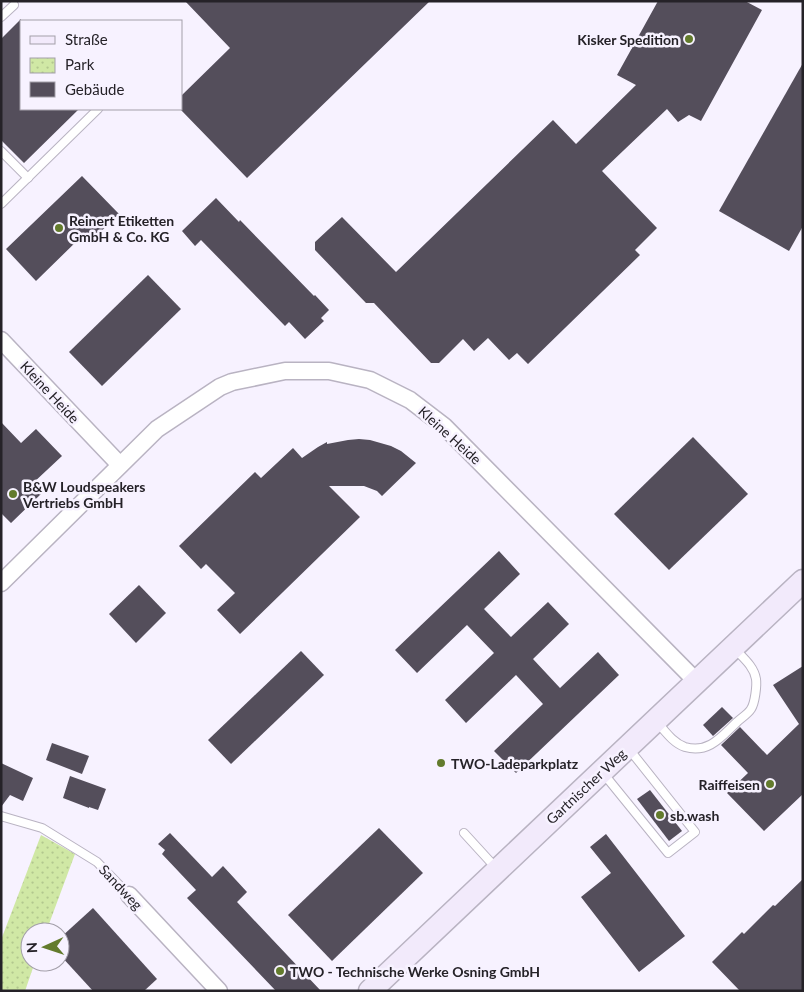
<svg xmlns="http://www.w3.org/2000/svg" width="804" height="992" font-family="Lato,sans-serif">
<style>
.park{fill:url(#park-dots)}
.building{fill:#544e5b}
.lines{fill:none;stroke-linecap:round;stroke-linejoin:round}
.lane-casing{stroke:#b9b3c2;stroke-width:10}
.street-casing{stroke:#b9b3c2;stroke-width:19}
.secondary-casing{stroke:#b9b3c2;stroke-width:25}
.lane{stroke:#fff;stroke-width:8}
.street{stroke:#fff;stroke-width:16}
.secondary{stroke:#f2eafb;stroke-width:22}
.poi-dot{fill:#637b2d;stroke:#f7f2ff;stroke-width:2}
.labels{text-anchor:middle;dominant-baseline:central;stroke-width:5;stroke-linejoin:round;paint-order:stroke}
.poi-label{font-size:14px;font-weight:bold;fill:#252228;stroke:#f7f2ff;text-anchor:start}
.street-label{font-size:14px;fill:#252228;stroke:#f7f2ff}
</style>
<defs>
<pattern id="park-dots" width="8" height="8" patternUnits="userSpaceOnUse" patternTransform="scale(1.25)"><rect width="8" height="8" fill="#d0e8a5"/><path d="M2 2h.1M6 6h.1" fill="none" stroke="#b2c78e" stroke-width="1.8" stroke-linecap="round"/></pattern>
</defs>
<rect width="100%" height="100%" fill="#f7f2ff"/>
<polygon class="park" points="41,835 75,854 46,932 30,932 30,962 35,962 25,991 1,991 1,940"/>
<g class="building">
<polygon points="185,1 430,1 247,178 181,110 181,96 230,48"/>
<polygon points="658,1 745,1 762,10 701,121 689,115 678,122 667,109 602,171 657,228 635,250 640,255 528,364 517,353 509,360 488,338 474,351 463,339 439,363 431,363 374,303 366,303 315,250 315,242 342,217 396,272 553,120 576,144 636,85 617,75"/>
<polygon points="21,19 21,109 79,109 24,163 1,140 1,39"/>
<polygon points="803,63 803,226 789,251 719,211"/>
<polygon points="82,176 119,214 89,243 82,236 36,281 6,249"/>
<polygon points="216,198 239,222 240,220 314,296 315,295 329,310 321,318 324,321 305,339 289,322 285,326 201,240 195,246 182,231"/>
<polygon points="148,275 181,309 102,386 69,352"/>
<polygon points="1,422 21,443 36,429 62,456 32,484 41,494 11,523 1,513"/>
<polygon points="693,437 748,494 669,570 614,514"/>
<polygon points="359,439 370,440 391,446 401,451 416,463 382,496 377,491 364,486 329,486 360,517 240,634 217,610 235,593 206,564 201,569 179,546 255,472 261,478 293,448 302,458 318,447 327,442 327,444 348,440"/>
<polygon points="499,551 520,574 484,609 511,637 548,602 569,624 533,659 560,688 598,652 619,675 516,773 494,751 543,704 516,675 466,723 445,700 494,653 467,625 417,673 395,650"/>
<polygon points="139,585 166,613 136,643 109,614"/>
<polygon points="301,651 324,675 231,764 208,740"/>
<polygon points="803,666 803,794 764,831 727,793 748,773 721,745 740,727 767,755 799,724 773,685"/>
<polygon points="722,707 733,718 713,736 703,725"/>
<polygon points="52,743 89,756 82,774 46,760"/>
<polygon points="1,763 33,778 23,801 10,795 1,807"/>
<polygon points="70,776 106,789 98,810 89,807 89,808 63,798"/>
<polygon points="650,790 682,831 669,841 637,799"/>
<polygon points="379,828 423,873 332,961 288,915"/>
<polygon points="170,833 212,877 223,866 247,892 237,902 321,991 276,991 187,898 196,890 162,854 165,850 158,844"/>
<polygon points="606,834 685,936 639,972 581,897 611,873 590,847"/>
<polygon points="803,879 803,991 740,991 712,962 742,932 744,934 773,905 775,906"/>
<polygon points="93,908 157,979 144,991 93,991 60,955 60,938"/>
</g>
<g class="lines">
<defs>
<g id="lane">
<polyline points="1,17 14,5"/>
<polyline points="1,151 28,178"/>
<polyline points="1,204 98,109"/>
<path d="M657 722C665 731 673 743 685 747 709 754 722 736 737 722 741 718 748 714 751 709 755 703 757 685 756 679 754 666 742 657 734 648"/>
<polyline points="603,773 668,853 695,832 629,749"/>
<polyline points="1,816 42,828 97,862 129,895"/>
<polyline points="464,833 496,868"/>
</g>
<g id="street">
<polyline points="1,340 120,465"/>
<polyline points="1,583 157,429 220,387 232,382 285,371 329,371 370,380 410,400 444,426 697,682"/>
<polyline points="129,895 219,991"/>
</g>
<polyline id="secondary" points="370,991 803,581"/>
</defs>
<use href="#lane" class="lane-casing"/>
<use href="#street" class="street-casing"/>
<use href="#secondary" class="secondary-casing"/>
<use href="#lane" class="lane"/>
<use href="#street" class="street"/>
<use href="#secondary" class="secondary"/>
</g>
<g class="poi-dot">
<circle cx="689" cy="39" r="5"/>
<circle cx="59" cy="228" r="5"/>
<circle cx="13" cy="494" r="5"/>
<circle cx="441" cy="763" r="5"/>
<circle cx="770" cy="784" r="5"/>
<circle cx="660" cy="815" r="5"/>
<circle cx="280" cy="971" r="5"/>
</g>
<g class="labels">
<g class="poi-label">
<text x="679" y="39" text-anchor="end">Kisker Spedition</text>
<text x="69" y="220">Reinert Etiketten<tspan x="69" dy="16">GmbH &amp; Co. KG</tspan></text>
<text x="23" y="486">B&amp;W Loudspeakers<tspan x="23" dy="16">Vertriebs GmbH</tspan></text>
<text x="451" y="763">TWO-Ladeparkplatz</text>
<text x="760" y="784" text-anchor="end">Raiffeisen</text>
<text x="670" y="815">sb.wash</text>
<text x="290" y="971">TWO - Technische Werke Osning GmbH</text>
</g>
<g class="street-label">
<text transform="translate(50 392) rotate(47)">Kleine Heide</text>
<text transform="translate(450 435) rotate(42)">Kleine Heide</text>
<text transform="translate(586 786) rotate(-43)">Gartnischer Weg</text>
<text transform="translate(121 887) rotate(47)">Sandweg</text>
</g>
</g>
<rect width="804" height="992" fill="none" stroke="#252228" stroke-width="5"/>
<rect x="20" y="20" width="162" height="90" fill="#f7f2ff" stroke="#a39fa9"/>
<rect x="30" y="36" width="25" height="8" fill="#f2eafb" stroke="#a39fa9"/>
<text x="65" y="45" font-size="15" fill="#252228">Straße</text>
<rect x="30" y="58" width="25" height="15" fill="url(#park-dots)" stroke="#a39fa9"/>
<text x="65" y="70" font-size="15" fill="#252228">Park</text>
<rect x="30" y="82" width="25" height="15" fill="#544e5b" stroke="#a39fa9"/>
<text x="65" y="95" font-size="15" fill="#252228">Gebäude</text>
<g transform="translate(45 947) rotate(267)"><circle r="24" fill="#f7f2ff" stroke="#a39fa9"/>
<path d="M0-4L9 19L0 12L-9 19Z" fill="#637b2d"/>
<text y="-8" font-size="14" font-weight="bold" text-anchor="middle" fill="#252228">N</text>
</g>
</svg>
